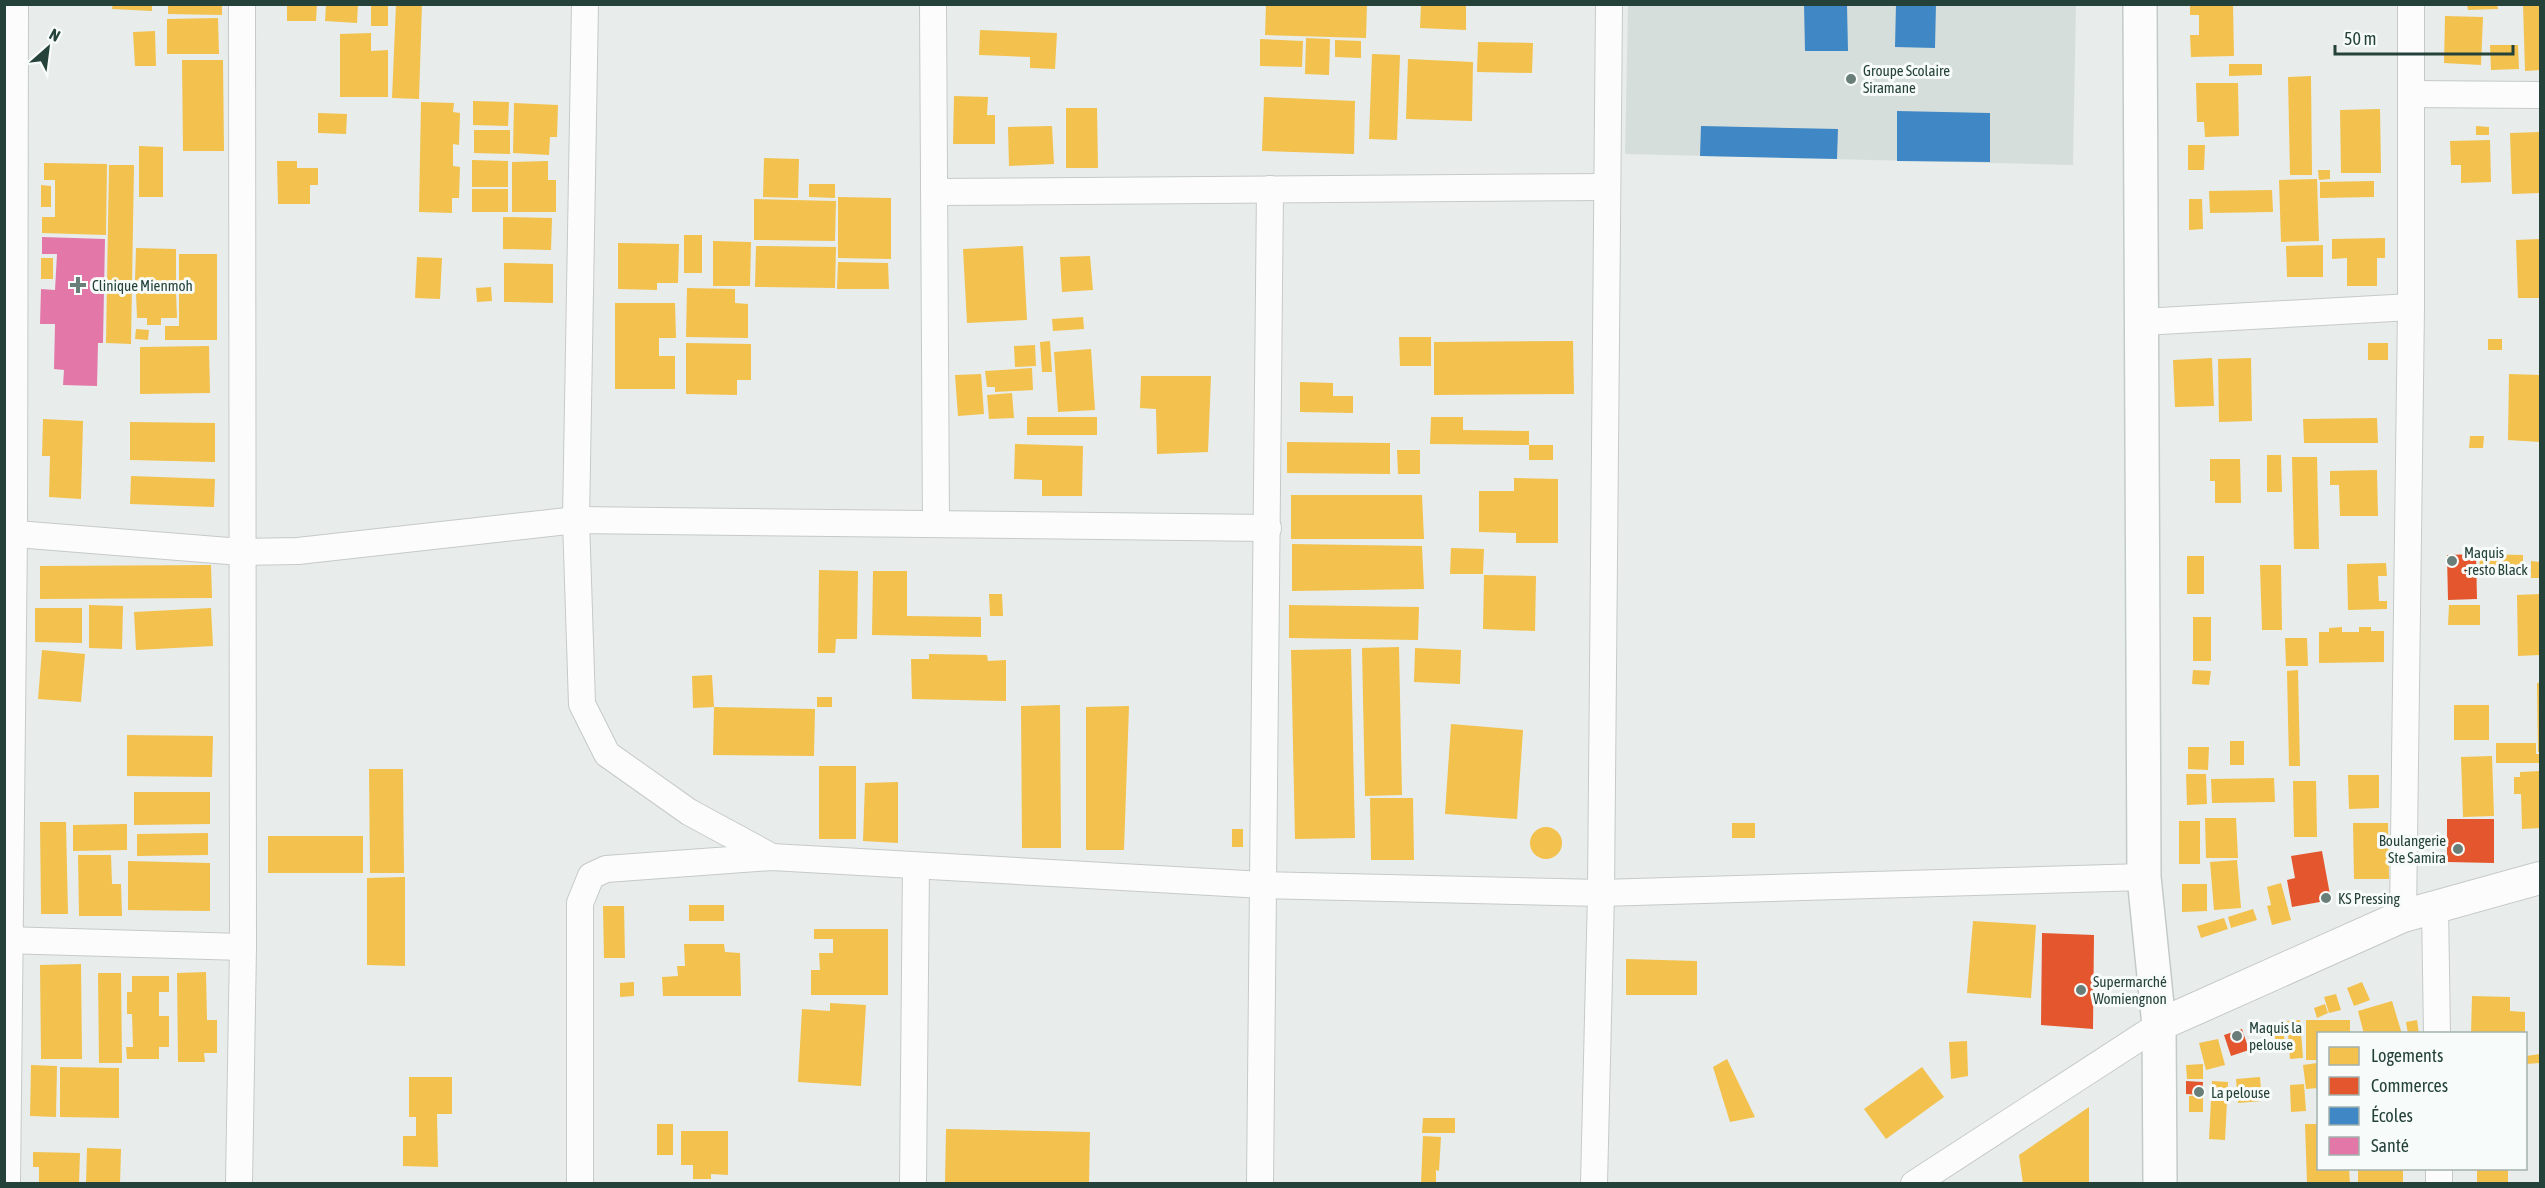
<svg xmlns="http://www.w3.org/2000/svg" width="2545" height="1188" font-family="'Asap Condensed',sans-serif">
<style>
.built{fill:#d6dedb}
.homes{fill:#f2c14e}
.shops{fill:#e4572e}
.schools{fill:#3f88c5}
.health{fill:#e377a8}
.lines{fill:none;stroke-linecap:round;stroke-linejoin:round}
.minor-casing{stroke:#c5cac8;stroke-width:28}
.tertiary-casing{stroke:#c5cac8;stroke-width:34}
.secondary-casing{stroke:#c3cbc8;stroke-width:36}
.minor{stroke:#fcfcfc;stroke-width:26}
.tertiary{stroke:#fcfcfc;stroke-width:32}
.secondary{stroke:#fcfcfc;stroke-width:33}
.poi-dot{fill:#697e78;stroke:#f7fbf9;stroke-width:2}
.labels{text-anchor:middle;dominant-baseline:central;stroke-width:6;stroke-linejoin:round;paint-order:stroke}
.poi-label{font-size:15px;fill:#24423a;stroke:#f7fbf9;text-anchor:start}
</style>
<rect width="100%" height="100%" fill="#e8edeb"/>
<polygon class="built" points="1628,5 2076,5 2073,165 1625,154"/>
<g class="homes">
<polygon points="113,4 152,4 152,11 112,9"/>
<polygon points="168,4 222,4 222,15 168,14"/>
<polygon points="287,4 317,4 316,21 287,21"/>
<polygon points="326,4 358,4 357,23 325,21"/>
<rect x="371" y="4" width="17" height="22"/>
<polygon points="396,4 422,4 419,99 392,98"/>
<polygon points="1266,4 1367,4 1366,38 1265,35"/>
<polygon points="1421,4 1466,4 1466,30 1420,28"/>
<polygon points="2190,4 2233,4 2234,56 2191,57 2190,35 2199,35 2199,15 2190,15"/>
<polygon points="2467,4 2497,4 2498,9 2468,10"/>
<polygon points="2523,4 2540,4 2540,70 2525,71"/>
<polygon points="2445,16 2483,17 2481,65 2444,63"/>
<polygon points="218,18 219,54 167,54 167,19"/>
<polygon points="980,30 1057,33 1055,69 1030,68 1030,57 979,55"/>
<polygon points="155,31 156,66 135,66 133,32"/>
<polygon points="371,33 371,51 388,50 388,97 340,97 340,34"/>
<polygon points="1306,38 1330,39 1329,75 1305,74"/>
<polygon points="1260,39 1303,41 1302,67 1260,66"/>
<polygon points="1335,40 1361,41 1361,58 1335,57"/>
<polygon points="1478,42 1533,43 1532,73 1477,72"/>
<polygon points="2490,45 2518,45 2519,69 2491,70"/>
<polygon points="1372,54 1400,55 1397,140 1369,139"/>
<polygon points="1408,59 1473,62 1472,121 1406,119"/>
<polygon points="182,60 223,60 224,151 183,151"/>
<polygon points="2229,64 2262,64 2262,75 2229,76"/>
<polygon points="2311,76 2312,175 2290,175 2288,77"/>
<polygon points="2196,83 2238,83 2239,136 2205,137 2204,122 2197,122"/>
<polygon points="954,96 988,97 987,115 995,115 995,144 953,144"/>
<polygon points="1264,97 1355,101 1354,154 1262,151"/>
<polygon points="473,101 509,102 508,126 473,125"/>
<polygon points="421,102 454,103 453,112 460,113 459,145 453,144 453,166 460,167 459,198 452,198 452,213 419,212"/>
<polygon points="514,103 558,105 557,137 550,137 549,155 513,153"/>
<polygon points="1066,108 1097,108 1098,168 1066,168"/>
<polygon points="2380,109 2381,173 2341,173 2340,110"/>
<polygon points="318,113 347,114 346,134 318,133"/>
<polygon points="1052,126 1054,164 1009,166 1008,127"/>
<polygon points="2476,126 2489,127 2489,135 2476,135"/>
<polygon points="474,130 510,130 510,154 474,153"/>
<polygon points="2540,132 2540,193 2512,194 2510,133"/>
<polygon points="2490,140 2491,182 2461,183 2461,165 2451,165 2450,141"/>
<polygon points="2188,145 2205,145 2204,170 2188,170"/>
<polygon points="139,146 163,147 163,197 139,197"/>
<polygon points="764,158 799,159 798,198 763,197"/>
<polygon points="472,160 508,161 508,187 472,187"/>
<polygon points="277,161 297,161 297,168 318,168 318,185 310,185 310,204 278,204"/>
<polygon points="548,161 548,180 556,180 556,212 512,212 512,162"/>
<polygon points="44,163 107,164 106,235 42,233 42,217 55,217 55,180 44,180"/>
<polygon points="109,165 134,165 131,344 106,343"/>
<polygon points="2318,170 2330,170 2330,179 2319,180"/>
<polygon points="2317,179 2319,241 2281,242 2279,180"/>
<polygon points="2374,181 2374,197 2320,198 2320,182"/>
<polygon points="809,184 835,184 835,198 809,197"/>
<polygon points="41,185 51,186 51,207 41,207"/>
<rect x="472" y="189" width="36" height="23"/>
<polygon points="2272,190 2273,212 2210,213 2209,191"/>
<polygon points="838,197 891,198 891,259 838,258"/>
<polygon points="754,199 836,201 835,241 754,240"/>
<polygon points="2189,199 2202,199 2203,229 2189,230"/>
<polygon points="503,217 552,218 551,250 503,249"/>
<rect x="684" y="235" width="18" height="38"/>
<polygon points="2385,238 2385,258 2377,258 2377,286 2347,286 2347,258 2332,259 2332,239"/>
<polygon points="2540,239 2540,298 2518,298 2516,240"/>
<polygon points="713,241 751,242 750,286 713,286"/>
<polygon points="618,243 679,244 678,283 657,283 657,290 618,289"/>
<polygon points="2323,245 2323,277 2287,277 2286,246"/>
<polygon points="756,246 836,247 835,288 755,287"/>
<polygon points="1023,246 1027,320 967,323 963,249"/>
<polygon points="136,248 176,249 176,281 135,281"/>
<polygon points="179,254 217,254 217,340 165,340 165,326 179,326"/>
<polygon points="1090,256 1093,290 1062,292 1060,257"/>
<polygon points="417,257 442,258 440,299 415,298"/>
<rect x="41" y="258" width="12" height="21"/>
<polygon points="838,262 888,263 889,289 837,289"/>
<polygon points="504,263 553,264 553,303 504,302"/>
<polygon points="491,287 492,301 477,302 476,288"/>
<polygon points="687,288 735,289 735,303 748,304 748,338 686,337"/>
<polygon points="176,292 177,318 161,318 161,325 147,325 147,318 137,318 136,293"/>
<polygon points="615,303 675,303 676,338 659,338 659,356 675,356 675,389 615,389"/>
<polygon points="1083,317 1084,329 1053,331 1052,319"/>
<polygon points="136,329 149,330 148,340 135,339"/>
<polygon points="1399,337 1431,337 1431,366 1400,366"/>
<rect x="2488" y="339" width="14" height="11"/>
<polygon points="1050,341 1052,372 1042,372 1040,342"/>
<polygon points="1573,341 1574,394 1434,395 1434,342"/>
<polygon points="686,343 751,344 751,380 737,380 737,395 686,394"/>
<rect x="2368" y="343" width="20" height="17"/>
<polygon points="1035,345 1036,366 1015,367 1014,346"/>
<polygon points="209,346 210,393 140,394 140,347"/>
<polygon points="1091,349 1095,410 1058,412 1054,352"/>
<polygon points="2212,358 2214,406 2175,407 2173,360"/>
<polygon points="2251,358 2252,421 2219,422 2218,359"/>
<polygon points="1032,368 1033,390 995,392 995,387 987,387 985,371"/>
<polygon points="981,374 984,414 958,416 955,375"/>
<polygon points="2509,374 2540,375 2540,442 2508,440"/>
<polygon points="1141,376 1211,376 1208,452 1157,454 1156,409 1140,408"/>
<polygon points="1300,382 1333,383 1333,396 1353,396 1353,413 1300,412"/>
<polygon points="1012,393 1014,418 989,419 987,395"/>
<rect x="1027" y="417" width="70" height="18"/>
<polygon points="1431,417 1463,417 1463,430 1529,431 1529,445 1430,444"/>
<polygon points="2377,418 2378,443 2304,443 2303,419"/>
<polygon points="43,419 83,421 81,499 49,497 50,456 42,456"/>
<polygon points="130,422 215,423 215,462 130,460"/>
<polygon points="2470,436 2484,436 2483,448 2469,448"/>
<polygon points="1287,442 1390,443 1390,474 1287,473"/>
<polygon points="1015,444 1083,446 1082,496 1042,496 1042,480 1014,479"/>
<rect x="1529" y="445" width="24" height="15"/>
<polygon points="1397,450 1420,450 1420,474 1398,474"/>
<polygon points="2267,455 2281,455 2282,492 2267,492"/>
<polygon points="2292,457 2317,457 2319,549 2294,549"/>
<polygon points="2210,459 2240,459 2241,503 2215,503 2215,481 2210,481"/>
<polygon points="2377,470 2378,516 2340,516 2339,485 2330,485 2330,471"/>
<polygon points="131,476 215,479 214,507 130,504"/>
<polygon points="1514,478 1558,479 1558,543 1516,543 1516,533 1479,532 1479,491 1514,491"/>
<polygon points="1291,495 1422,495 1424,539 1291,539"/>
<polygon points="1292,544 1422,546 1424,589 1292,591"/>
<polygon points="1451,548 1484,549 1483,574 1450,574"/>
<polygon points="2480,554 2523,555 2523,577 2479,576"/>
<rect x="2187" y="556" width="17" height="38"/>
<polygon points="2531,561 2540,562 2540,578 2531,578"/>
<polygon points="2386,563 2387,576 2378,576 2379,601 2387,601 2387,609 2348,610 2347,564"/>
<polygon points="211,565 212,598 40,599 40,566"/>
<polygon points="2260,565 2281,565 2282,630 2262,630"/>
<polygon points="819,570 858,571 857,639 836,639 835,653 818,653"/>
<polygon points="873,571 907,571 907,616 981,617 981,637 872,635"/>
<polygon points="1484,575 1536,576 1535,631 1483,629"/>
<polygon points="989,594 1002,594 1003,616 990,616"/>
<polygon points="2540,594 2540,655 2518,656 2517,595"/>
<polygon points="89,605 123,606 122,649 89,648"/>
<polygon points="1289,605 1419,607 1418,640 1289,638"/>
<polygon points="2449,605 2480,605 2480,625 2448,625"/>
<polygon points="35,608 82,608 82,643 35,642"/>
<polygon points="211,608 213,646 136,650 134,612"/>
<rect x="2193" y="617" width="18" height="44"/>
<polygon points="2342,627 2342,632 2359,632 2359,627 2371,627 2371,631 2384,631 2384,662 2319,663 2319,632 2329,632 2329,628"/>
<polygon points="2285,638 2307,638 2308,666 2286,666"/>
<polygon points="1399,647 1402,795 1365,796 1362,648"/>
<polygon points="1415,648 1461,650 1460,684 1414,682"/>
<polygon points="1351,649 1355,838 1295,839 1291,650"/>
<polygon points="42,650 85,654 81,702 38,699"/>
<polygon points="929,654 987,655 988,661 1006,660 1006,701 912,699 911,659 929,659"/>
<polygon points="2193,670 2211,671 2209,685 2192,684"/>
<polygon points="2298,670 2300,766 2289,766 2287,671"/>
<polygon points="712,675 714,707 693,708 692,676"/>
<polygon points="2537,683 2540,683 2540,752 2538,752"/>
<rect x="817" y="697" width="15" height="10"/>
<polygon points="1060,705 1061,848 1022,848 1021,706"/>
<rect x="2454" y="705" width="35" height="35"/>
<polygon points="1129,706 1124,850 1086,850 1086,707"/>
<polygon points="714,707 815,709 814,756 713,755"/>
<polygon points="1451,724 1523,730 1517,819 1445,814"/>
<polygon points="127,735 213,736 212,777 127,776"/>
<rect x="2230" y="741" width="14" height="24"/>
<polygon points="2496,743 2536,743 2536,754 2540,754 2540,763 2496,763"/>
<polygon points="2188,747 2209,747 2208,770 2188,769"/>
<polygon points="2492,756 2494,816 2463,817 2461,757"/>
<rect x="819" y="766" width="37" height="73"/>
<polygon points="369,769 403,769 404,873 370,873"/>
<polygon points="2540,771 2540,828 2522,829 2521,794 2514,794 2514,777 2520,777 2520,772"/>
<polygon points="2186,774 2206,774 2207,804 2187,805"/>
<polygon points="2348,775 2379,775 2379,808 2349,809"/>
<polygon points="2274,778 2275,802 2212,803 2211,779"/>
<polygon points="2293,781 2316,781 2317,837 2294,837"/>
<polygon points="898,782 898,843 863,841 865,783"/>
<polygon points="134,792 210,792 210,824 134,825"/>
<polygon points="1370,798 1413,798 1414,860 1371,860"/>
<polygon points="2205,818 2236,818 2238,858 2206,858"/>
<rect x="2179" y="821" width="21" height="43"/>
<polygon points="40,822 66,822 68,914 41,914"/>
<rect x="1732" y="823" width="23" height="15"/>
<polygon points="2353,823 2388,823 2389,879 2354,879"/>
<polygon points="127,824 127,850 73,851 73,825"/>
<circle cx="1546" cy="843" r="16"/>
<rect x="1232" y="829" width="11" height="18"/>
<polygon points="208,833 208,855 137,856 137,834"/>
<rect x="268" y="836" width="95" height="37"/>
<polygon points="78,855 111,855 112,884 121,884 122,916 79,916"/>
<polygon points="2237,860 2241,908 2214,910 2210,862"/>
<polygon points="128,861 210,863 210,911 128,910"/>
<polygon points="405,877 405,966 367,965 367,878"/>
<polygon points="2281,883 2291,920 2272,925 2267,906 2271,905 2267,887"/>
<polygon points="2182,884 2207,884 2207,911 2182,912"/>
<rect x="689" y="905" width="35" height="16"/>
<polygon points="603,906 624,906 625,958 604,958"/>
<polygon points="2253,909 2257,920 2231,928 2228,917"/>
<polygon points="2224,918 2228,929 2201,938 2197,926"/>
<polygon points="1973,921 2036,925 2031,998 1967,993"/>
<polygon points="814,929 888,929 888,995 811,995 811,970 820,970 819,953 833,953 833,939 814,939"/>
<polygon points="684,944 724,944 725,952 740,953 741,996 663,996 662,977 678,976 677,966 685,966"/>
<polygon points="1626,959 1697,961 1697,995 1626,995"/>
<polygon points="81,964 82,1059 41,1059 40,965"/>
<polygon points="206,972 207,1020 217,1020 217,1053 204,1053 205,1062 178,1062 177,973"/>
<polygon points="98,973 121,973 122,1063 99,1063"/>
<polygon points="132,976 169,976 169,992 159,992 159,1016 169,1016 169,1047 159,1047 159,1059 127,1059 126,1047 133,1047 132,1014 127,1014 127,992 132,992"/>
<polygon points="634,982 634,996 620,997 620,983"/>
<polygon points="2362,982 2370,1000 2354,1006 2347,988"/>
<polygon points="2336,994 2341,1010 2329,1013 2324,997"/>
<polygon points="2472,996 2510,997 2510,1011 2525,1012 2525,1034 2471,1034"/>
<polygon points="2392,1001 2402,1034 2364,1034 2358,1011"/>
<polygon points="830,1003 866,1005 861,1086 798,1082 802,1009 830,1011"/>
<polygon points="2325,1004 2328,1013 2317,1018 2314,1008"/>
<polygon points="2300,1020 2303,1058 2290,1059 2287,1021"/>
<polygon points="2306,1020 2350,1020 2350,1034 2318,1034 2318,1060 2306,1060"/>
<polygon points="2417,1020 2419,1034 2408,1034 2406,1022"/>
<polygon points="2283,1028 2286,1052 2277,1053 2274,1030"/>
<polygon points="2218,1039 2225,1065 2206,1070 2199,1043"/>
<polygon points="1967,1041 1968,1076 1951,1079 1949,1042"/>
<polygon points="2540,1054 2540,1063 2526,1064 2526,1056"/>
<polygon points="1727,1059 1755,1117 1730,1122 1713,1067"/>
<polygon points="2317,1063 2318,1088 2306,1089 2303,1065"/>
<polygon points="2203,1064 2203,1079 2187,1079 2186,1065"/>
<polygon points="31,1065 57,1066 56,1117 30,1116"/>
<polygon points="60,1067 119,1068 119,1118 60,1117"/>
<polygon points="1922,1067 1944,1097 1886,1139 1864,1109"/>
<polygon points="409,1077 452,1077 452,1114 437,1114 438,1167 403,1166 403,1136 416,1136 416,1117 409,1117"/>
<polygon points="2260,1077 2262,1101 2238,1103 2236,1079"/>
<polygon points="2212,1081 2228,1082 2225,1140 2209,1139"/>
<polygon points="2304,1084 2306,1111 2291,1112 2290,1085"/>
<polygon points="2203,1095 2203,1112 2189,1112 2189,1096"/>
<polygon points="2089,1107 2089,1184 2023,1184 2019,1155"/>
<polygon points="1423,1118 1455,1118 1455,1133 1422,1133"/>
<rect x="657" y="1124" width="16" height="31"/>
<polygon points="2305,1124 2318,1124 2318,1168 2349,1168 2350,1184 2307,1184"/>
<polygon points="946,1129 1090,1132 1089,1184 945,1184"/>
<polygon points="681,1131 728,1131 728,1175 711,1174 711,1179 693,1179 693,1165 681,1165"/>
<polygon points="1423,1136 1441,1137 1439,1171 1436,1170 1436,1182 1430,1184 1421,1184"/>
<polygon points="87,1148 121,1149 120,1184 86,1184"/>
<polygon points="33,1152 80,1153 79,1184 39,1184 39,1167 33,1167"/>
<rect x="2358" y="1168" width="45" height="16"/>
<rect x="2477" y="1168" width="31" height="16"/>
</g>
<g class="shops">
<polygon points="2476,554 2477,599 2448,600 2447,555"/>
<polygon points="2447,819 2494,819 2494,863 2447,862"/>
<polygon points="2322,851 2331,900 2292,907 2287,880 2295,878 2291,856"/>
<polygon points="2042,933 2094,935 2093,1029 2041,1025"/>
<polygon points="2242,1029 2249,1050 2231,1056 2224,1035"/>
<polygon points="2186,1081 2203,1082 2202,1095 2186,1094"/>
</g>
<g class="schools">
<polygon points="1804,4 1847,4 1848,51 1805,51"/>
<polygon points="1896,4 1936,4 1935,48 1895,47"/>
<polygon points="1897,111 1990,113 1990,162 1897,161"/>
<polygon points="1701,126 1838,129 1837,159 1700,156"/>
</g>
<polygon class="health" points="42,237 105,239 103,343 98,343 97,386 63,385 64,370 54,369 55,324 40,324 41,289 55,290 57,254 42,254"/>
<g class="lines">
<defs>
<g id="minor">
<polyline points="585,4 576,520 582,704 607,754 689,812 772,857"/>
<polyline points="933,4 936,523"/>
<polyline points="2411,94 2540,95"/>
<polyline points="934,192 1607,187"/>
<polyline points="2142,322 2411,307"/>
<polyline points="4,533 241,552 298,551 576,520 1268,528"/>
<polyline points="2435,907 2437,1034"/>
<polyline points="2403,916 2411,307 2411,4"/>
<polyline points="4,940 243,947"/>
<polyline points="2439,1168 2439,1184"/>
<polyline points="7,1184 14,533 15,4"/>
<polyline points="239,1184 243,947 242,4"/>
<polyline points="580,1184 580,903 591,876 606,869 772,857 1263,885 1601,893 2144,877"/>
<polyline points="913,1184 916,866"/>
<polyline points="1260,1184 1270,189"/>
<polyline points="1594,1184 1601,893 1609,4"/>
<polyline points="1914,1184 2159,1025"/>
</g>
<polyline id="tertiary" points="2159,1025 2403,916 2540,878"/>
<polyline id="secondary" points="2140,4 2144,877 2159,1025 2160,1184"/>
</defs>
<use href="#minor" class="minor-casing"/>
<use href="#tertiary" class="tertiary-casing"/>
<use href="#secondary" class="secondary-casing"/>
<use href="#minor" class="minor"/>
<use href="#tertiary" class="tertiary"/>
<use href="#secondary" class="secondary"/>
</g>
<g class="poi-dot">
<circle cx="1851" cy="79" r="6"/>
<path d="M75 276h6v6h6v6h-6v6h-6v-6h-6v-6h6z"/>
<circle cx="2452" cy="561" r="6"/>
<circle cx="2458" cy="849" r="6"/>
<circle cx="2326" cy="898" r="6"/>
<circle cx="2081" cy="990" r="6"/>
<circle cx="2237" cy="1036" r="6"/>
<circle cx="2199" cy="1092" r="6"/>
</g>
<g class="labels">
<g class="poi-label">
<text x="1863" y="70">Groupe Scolaire<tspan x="1863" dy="17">Siramane</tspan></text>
<text x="92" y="285">Clinique Mienmoh</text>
<text x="2464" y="552">Maquis<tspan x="2464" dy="17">-resto Black</tspan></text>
<text x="2446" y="840" text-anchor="end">Boulangerie<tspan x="2446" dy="17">Ste Samira</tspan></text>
<text x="2338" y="898">KS Pressing</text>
<text x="2093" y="981">Supermarché<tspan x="2093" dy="17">Womiengnon</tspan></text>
<text x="2249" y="1027">Maquis la<tspan x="2249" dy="17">pelouse</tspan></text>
<text x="2211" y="1092">La pelouse</text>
</g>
</g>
<rect width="2545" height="1188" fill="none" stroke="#24423a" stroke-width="12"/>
<rect x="2317" y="1032" width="210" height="138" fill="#f7fbf9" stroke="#a3b1ad" stroke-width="1.5"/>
<rect x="2329" y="1047" width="30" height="18" fill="#f2c14e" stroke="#a3b1ad" stroke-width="1.5"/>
<text x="2371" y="1062" font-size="18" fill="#24423a">Logements</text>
<rect x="2329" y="1077" width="30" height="18" fill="#e4572e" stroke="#a3b1ad" stroke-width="1.5"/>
<text x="2371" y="1092" font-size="18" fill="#24423a">Commerces</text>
<rect x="2329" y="1107" width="30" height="18" fill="#3f88c5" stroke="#a3b1ad" stroke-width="1.5"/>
<text x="2371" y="1122" font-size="18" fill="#24423a">Écoles</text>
<rect x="2329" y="1137" width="30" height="18" fill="#e377a8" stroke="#a3b1ad" stroke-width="1.5"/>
<text x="2371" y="1152" font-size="18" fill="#24423a">Santé</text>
<g transform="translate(48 48) rotate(28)" stroke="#f7fbf9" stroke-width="4.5" paint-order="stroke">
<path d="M0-4.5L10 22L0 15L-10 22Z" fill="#24423a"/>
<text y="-9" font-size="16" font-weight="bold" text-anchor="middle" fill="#24423a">N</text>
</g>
<path d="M2335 45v9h178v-9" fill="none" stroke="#24423a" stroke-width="3"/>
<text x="2344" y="45" font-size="18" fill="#24423a" stroke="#f7fbf9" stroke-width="4.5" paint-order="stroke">50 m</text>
</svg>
